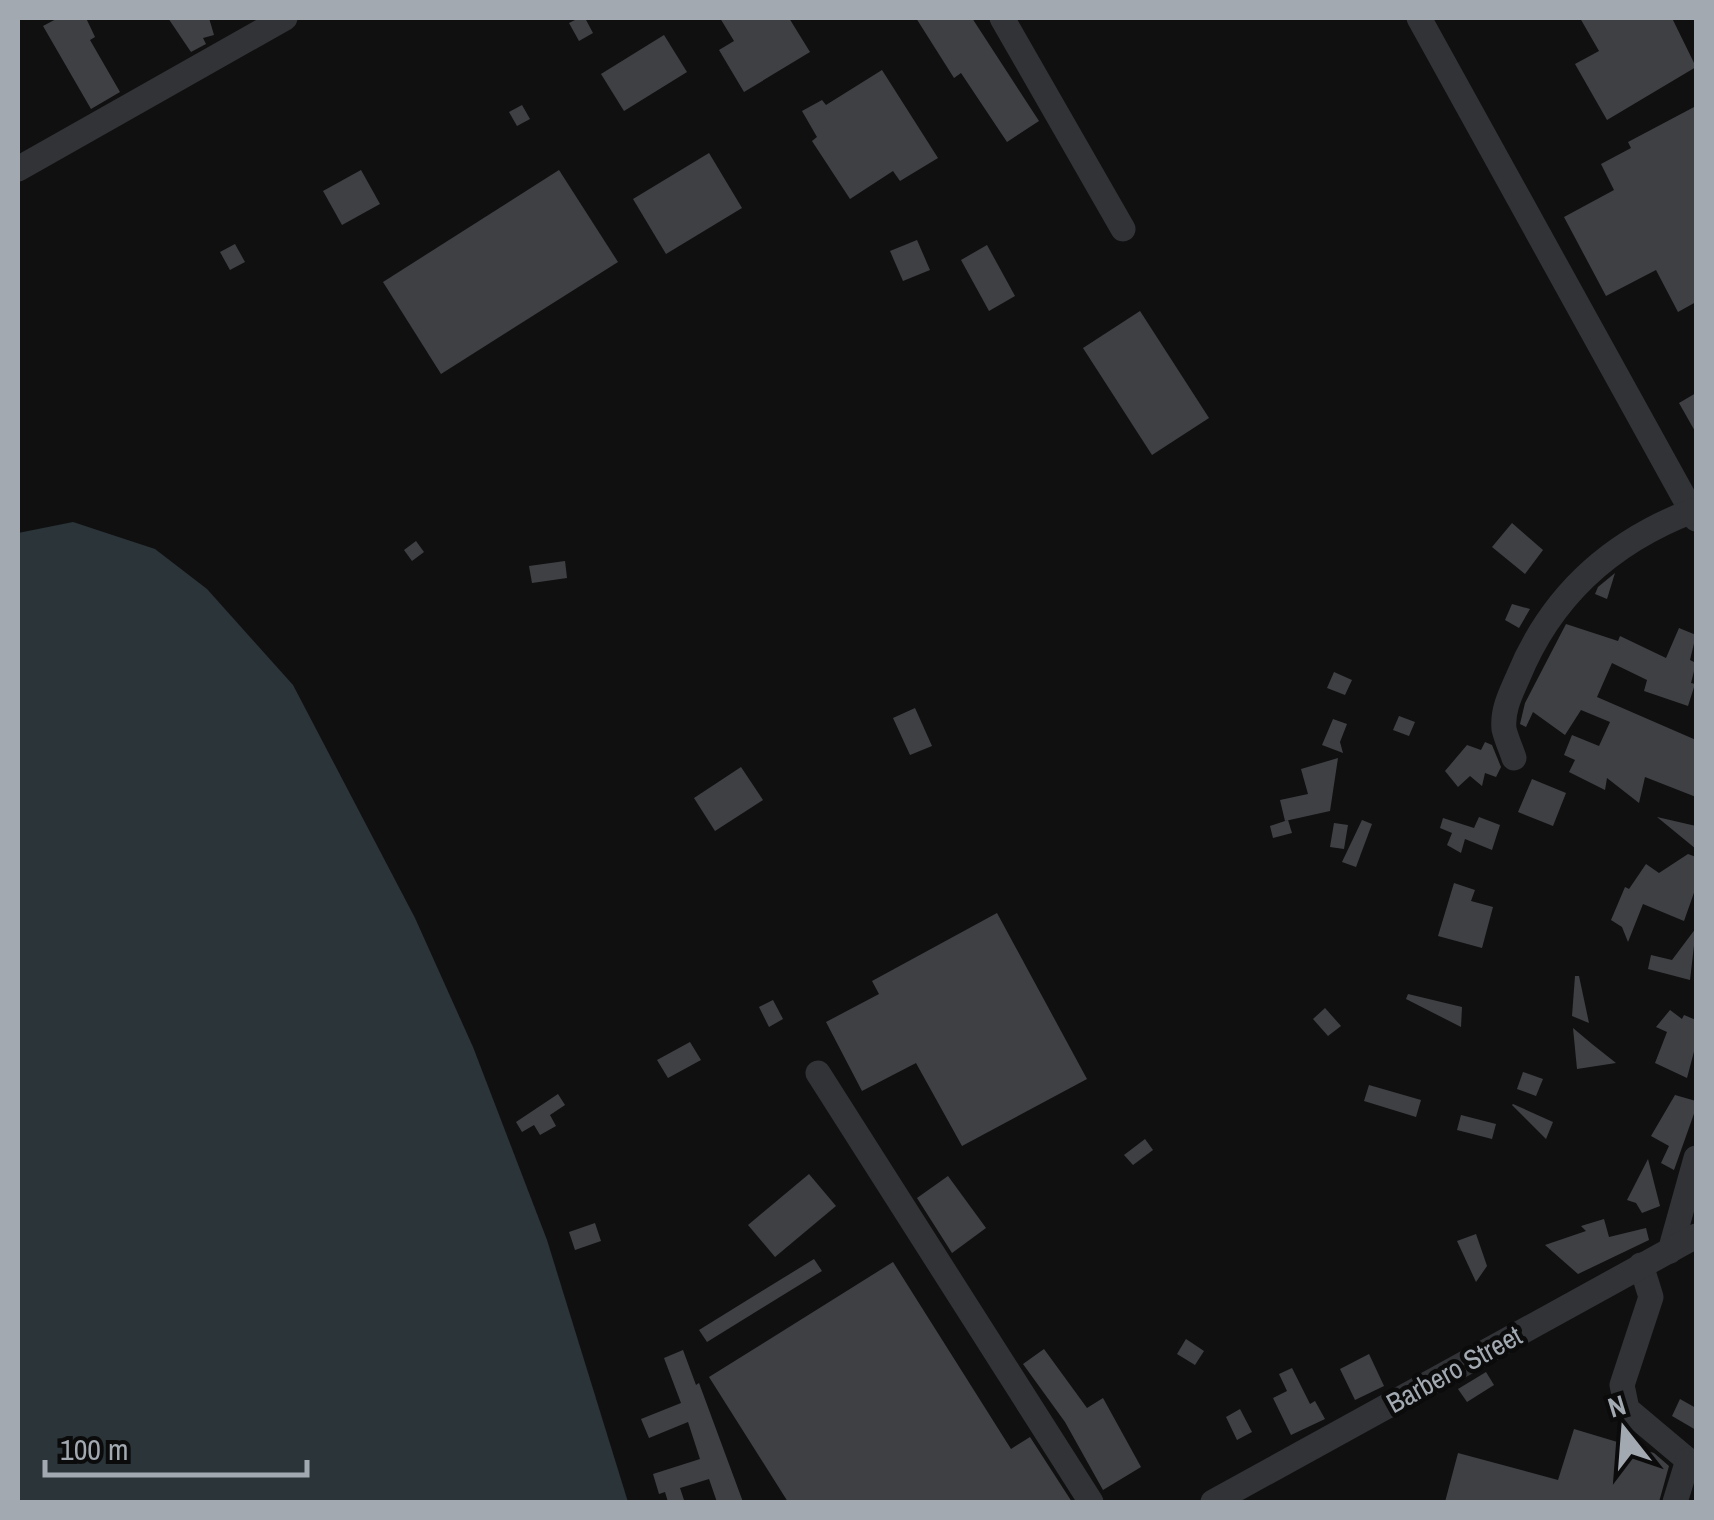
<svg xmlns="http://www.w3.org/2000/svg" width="1714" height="1520" font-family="'Archivo Narrow',sans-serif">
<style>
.water{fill:#2a3439}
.building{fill:#3f4044}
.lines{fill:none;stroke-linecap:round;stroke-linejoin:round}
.minor{stroke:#313336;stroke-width:25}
.labels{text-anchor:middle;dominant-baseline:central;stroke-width:9;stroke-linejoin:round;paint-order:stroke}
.street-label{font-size:28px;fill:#a2a9b1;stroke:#0b0b0c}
</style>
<rect width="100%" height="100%" fill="#101011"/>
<polygon class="water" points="73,522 155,549 207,589 293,685 415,918 473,1047 547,1240 628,1502 18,1502 18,533"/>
<g class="building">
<polygon points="58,18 86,18 95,37 90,40 120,92 91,109 43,26"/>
<polygon points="168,18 209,18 214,35 203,38 206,44 191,52"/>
<polygon points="579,18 585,18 593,33 579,41 569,23"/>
<polygon points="720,18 789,18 810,52 744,92 719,50 734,41"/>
<polygon points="916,18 972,18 1039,121 1007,142 961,73 954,78"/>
<polygon points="1580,18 1672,18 1696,67 1607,120 1575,64 1599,51"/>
<polygon points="664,35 687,72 624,111 601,74"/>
<polygon points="882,70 938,158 900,181 893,171 850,199 812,141 817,137 802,111 822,100 826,105"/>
<polygon points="522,105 530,119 517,126 509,112"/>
<polygon points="1696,106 1696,302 1678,312 1656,270 1606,296 1564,217 1614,190 1601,164 1631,148 1628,142"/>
<polygon points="709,153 742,208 666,254 633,199"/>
<polygon points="361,170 380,204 342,225 323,191"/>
<polygon points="559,170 618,262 441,374 383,282"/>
<polygon points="917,240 930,270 903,281 890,251"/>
<polygon points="235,244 245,262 230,270 220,252"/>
<polygon points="987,245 1015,296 989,311 961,260"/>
<polygon points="1140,311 1209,418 1152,455 1083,348"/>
<polygon points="1696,393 1696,433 1679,403"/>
<polygon points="1512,523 1543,550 1525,574 1492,547"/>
<polygon points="416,541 424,552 412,561 404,550"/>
<polygon points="565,561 567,578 532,583 529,566"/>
<polygon points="1615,573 1607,599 1595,594 1598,587"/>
<polygon points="1512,604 1530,609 1519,628 1505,620"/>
<polygon points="1566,624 1618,641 1620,636 1666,658 1679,628 1696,635 1690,660 1696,663 1691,683 1695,684 1688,706 1644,691 1647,680 1612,663 1597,697 1696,740 1696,797 1645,777 1639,803 1607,778 1605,790 1569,772 1575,760 1564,755 1572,735 1599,746 1610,722 1581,710 1565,735 1533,712 1526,727 1520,724 1525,703"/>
<polygon points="1334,672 1352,680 1345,695 1327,688"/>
<polygon points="915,708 932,746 910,755 893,718"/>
<polygon points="1399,716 1415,722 1409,736 1393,730"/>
<polygon points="1333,719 1347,724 1340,742 1343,753 1322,745"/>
<polygon points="1485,742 1492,745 1501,767 1496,777 1485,773 1482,786 1470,776 1458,787 1445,771 1467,745 1481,750"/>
<polygon points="1338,758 1330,811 1285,821 1280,800 1308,794 1301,769"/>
<polygon points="741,767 763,800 715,831 694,798"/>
<polygon points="1532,779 1566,793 1553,826 1518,812"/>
<polygon points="1479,817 1500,825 1492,850 1465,839 1461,853 1447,845 1452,833 1440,828 1443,818 1474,828"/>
<polygon points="1657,817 1696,826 1696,849"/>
<polygon points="1288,820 1292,833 1273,838 1270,826"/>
<polygon points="1362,820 1372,824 1356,867 1342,862"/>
<polygon points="1334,823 1348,825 1344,849 1330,847"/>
<polygon points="1688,854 1696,857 1696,887 1684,921 1643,904 1628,942 1622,927 1611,920 1625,887 1629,889 1646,864 1659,873"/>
<polygon points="1454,883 1475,890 1471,901 1493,907 1482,948 1438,936"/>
<polygon points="997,913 1087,1079 962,1146 916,1063 862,1091 826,1022 879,994 872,981"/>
<polygon points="1696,928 1690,980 1648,969 1651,955 1672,960"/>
<polygon points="1575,976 1579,976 1589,1023 1572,1016"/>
<polygon points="1408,994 1462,1007 1461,1027 1406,999"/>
<polygon points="773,1000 783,1019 769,1027 759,1007"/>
<polygon points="1325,1008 1341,1026 1328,1036 1313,1019"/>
<polygon points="1670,1010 1682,1019 1684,1015 1696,1020 1696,1044 1687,1078 1655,1063 1667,1032 1656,1027"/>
<polygon points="1573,1028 1592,1044 1616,1063 1577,1069"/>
<polygon points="690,1042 701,1060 668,1078 657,1060"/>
<polygon points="1523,1072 1543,1079 1536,1096 1517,1089"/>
<polygon points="1369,1085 1421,1100 1416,1117 1364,1101"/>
<polygon points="558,1094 565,1105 550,1115 556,1126 540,1135 534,1125 522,1132 516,1122"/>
<polygon points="1675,1095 1696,1101 1696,1108 1674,1170 1661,1163 1669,1146 1651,1136"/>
<polygon points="1513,1104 1553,1122 1546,1139 1512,1105"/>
<polygon points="1461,1115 1496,1124 1492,1139 1457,1130"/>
<polygon points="1145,1139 1153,1150 1133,1165 1124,1155"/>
<polygon points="1648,1159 1660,1206 1642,1213 1636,1203 1627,1200"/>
<polygon points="809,1174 836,1206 775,1257 748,1225"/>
<polygon points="948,1176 986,1228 952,1253 917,1198"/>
<polygon points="1604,1219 1609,1237 1646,1228 1649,1240 1578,1274 1545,1245 1586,1231 1581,1226"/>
<polygon points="595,1223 601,1241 575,1250 569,1232"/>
<polygon points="1476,1234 1487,1266 1476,1282 1457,1241"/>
<polygon points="814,1259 822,1271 707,1342 699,1330"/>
<polygon points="893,1262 1011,1449 1030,1437 1072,1502 788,1502 709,1377"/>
<polygon points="1186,1339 1204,1351 1195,1365 1177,1354"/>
<polygon points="1044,1349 1087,1408 1103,1398 1141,1467 1103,1490 1065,1422 1023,1364"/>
<polygon points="683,1350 696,1385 699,1383 743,1502 717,1502 709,1479 680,1488 684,1500 668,1502 665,1492 659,1494 653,1474 700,1459 688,1422 649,1438 641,1419 681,1403 664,1358"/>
<polygon points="1369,1354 1384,1386 1355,1400 1340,1369"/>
<polygon points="1292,1368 1310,1404 1315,1401 1325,1419 1291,1435 1273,1398 1287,1391 1279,1374"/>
<polygon points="1486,1372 1494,1385 1467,1402 1458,1389"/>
<polygon points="1680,1399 1696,1408 1696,1430 1672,1416"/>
<polygon points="1240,1409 1252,1432 1237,1440 1226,1417"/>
<polygon points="1574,1429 1654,1453 1669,1466 1659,1502 1445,1502 1458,1453 1558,1480"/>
</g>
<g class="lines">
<g class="minor">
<polyline points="1002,18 1123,229"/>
<polyline points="1419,18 1696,519"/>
<polyline points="18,169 285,18"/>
<path d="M1514 758C1511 749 1506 738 1504 729 1502 710 1511 693 1518 677 1551 596 1611 542 1692 511"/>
<polyline points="818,1073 1091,1502"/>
<polyline points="1670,1251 1696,1158"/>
<polyline points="1641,1265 1651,1297 1622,1385 1627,1409 1696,1467"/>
<polyline points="1213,1502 1696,1236"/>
<polyline points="1675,1502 1688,1460"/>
</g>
</g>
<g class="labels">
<g class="street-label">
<text transform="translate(1454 1369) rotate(-29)">Barbero Street</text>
</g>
</g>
<rect width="1714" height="1520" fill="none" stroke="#a2a9b1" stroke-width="40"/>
<g transform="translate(1624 1430) rotate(343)" stroke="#0b0b0c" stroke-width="8" paint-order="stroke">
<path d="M0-8L18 38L0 25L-18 38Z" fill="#a2a9b1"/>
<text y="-15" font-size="28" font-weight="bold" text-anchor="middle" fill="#a2a9b1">N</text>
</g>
<path d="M45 1460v15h262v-15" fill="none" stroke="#a2a9b1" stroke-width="5"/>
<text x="60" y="1460" font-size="30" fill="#a2a9b1" stroke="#0b0b0c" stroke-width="8" paint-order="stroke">100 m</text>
</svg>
